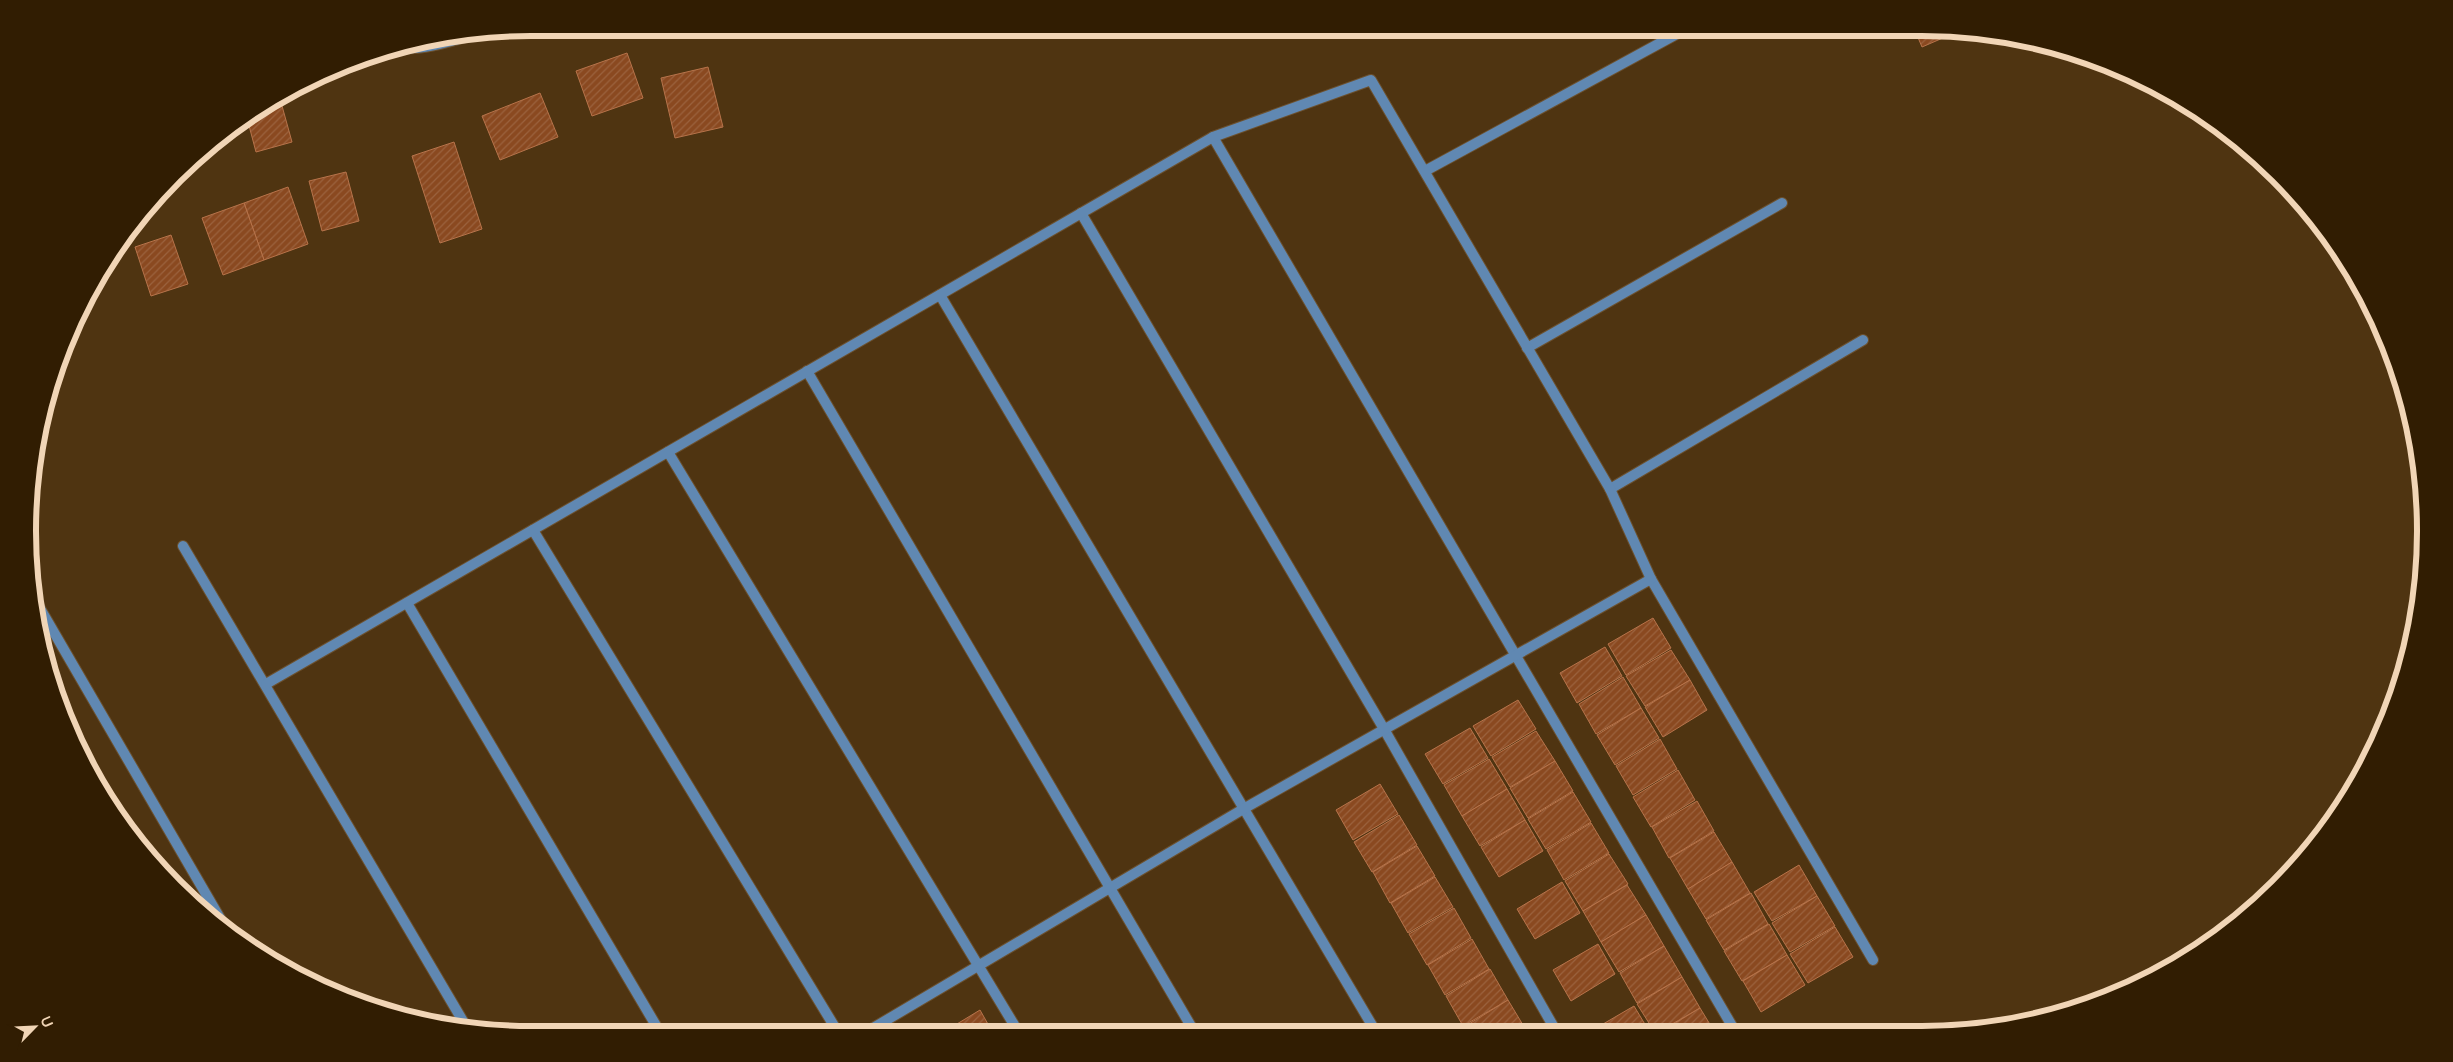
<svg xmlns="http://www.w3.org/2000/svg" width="2453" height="1062" font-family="'Varela Round',sans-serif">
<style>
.building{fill:url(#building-hatch);stroke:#b7734a}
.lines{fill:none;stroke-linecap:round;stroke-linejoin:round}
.street-casing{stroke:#6c512f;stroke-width:12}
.street{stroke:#6088b2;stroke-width:10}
.rim{fill:none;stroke:#f1d5b6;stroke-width:6}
</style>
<defs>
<pattern id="building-hatch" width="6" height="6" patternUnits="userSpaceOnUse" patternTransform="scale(1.25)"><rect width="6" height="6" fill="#8a4920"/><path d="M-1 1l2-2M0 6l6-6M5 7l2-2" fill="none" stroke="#9b623e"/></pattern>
</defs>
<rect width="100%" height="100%" fill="#4f3411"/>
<g class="building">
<polygon points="1914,28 1922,28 1959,31 1922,47"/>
<polygon points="627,53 643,98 592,116 576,71"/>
<polygon points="708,67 723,127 675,138 661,78"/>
<polygon points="540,93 558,137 500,160 482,116"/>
<polygon points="279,95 292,142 256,152 247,118"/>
<polygon points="454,142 482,229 440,243 412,156"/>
<polygon points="346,172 359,221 322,231 309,181"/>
<polygon points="288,187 308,244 264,260 244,203"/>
<polygon points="244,203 264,260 223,275 202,218"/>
<polygon points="171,235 188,284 151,296 135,247"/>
<polygon points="1653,618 1671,648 1626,675 1608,644"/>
<polygon points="1605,647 1622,676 1577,703 1560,673"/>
<polygon points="1671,650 1690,680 1645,706 1626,676"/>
<polygon points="1623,677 1641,708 1596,734 1579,704"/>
<polygon points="1690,680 1707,710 1663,737 1645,707"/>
<polygon points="1518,700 1536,729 1491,756 1473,726"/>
<polygon points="1641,708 1659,738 1615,765 1597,735"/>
<polygon points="1470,728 1488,758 1443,784 1425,754"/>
<polygon points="1536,731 1555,761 1510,787 1492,757"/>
<polygon points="1660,739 1677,769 1633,795 1616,766"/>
<polygon points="1489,759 1507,789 1462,816 1444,785"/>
<polygon points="1555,761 1573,791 1528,818 1510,788"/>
<polygon points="1678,770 1695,800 1651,827 1633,797"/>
<polygon points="1380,784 1398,814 1353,840 1336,810"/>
<polygon points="1507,789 1525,820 1480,846 1462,816"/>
<polygon points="1573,792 1591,822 1546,849 1528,819"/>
<polygon points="1697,801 1714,831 1669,858 1652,827"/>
<polygon points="1399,815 1417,845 1372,872 1354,842"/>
<polygon points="1525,820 1543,851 1499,877 1481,847"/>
<polygon points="1591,823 1609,853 1564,880 1547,850"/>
<polygon points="1714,832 1732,862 1688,889 1670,858"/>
<polygon points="1417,846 1435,876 1390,903 1373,872"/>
<polygon points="1609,854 1628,884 1583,911 1565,881"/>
<polygon points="1732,862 1750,893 1706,919 1688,889"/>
<polygon points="1799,865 1817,896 1772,921 1754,892"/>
<polygon points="1435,877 1453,907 1408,933 1391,903"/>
<polygon points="1562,882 1580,913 1535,939 1517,909"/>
<polygon points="1627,885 1646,915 1601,942 1583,911"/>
<polygon points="1751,893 1768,924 1724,950 1706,920"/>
<polygon points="1817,896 1835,926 1790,952 1772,923"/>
<polygon points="1454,908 1471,938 1427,965 1409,934"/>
<polygon points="1646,915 1664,946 1619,972 1601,942"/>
<polygon points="1769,924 1787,955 1742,981 1724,951"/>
<polygon points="1835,927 1853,957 1808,983 1790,954"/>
<polygon points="1472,939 1489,969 1445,995 1428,965"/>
<polygon points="1598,944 1615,974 1571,1001 1553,970"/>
<polygon points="1664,946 1682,977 1637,1003 1620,973"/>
<polygon points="1787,955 1805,985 1761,1012 1743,981"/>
<polygon points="1490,969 1508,1000 1463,1026 1446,996"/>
<polygon points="1682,977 1700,1008 1660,1031 1654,1031 1637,1004"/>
<polygon points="1508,1000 1526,1030 1467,1032 1464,1027"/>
<polygon points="1634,1006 1649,1031 1591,1031"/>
<polygon points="1700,1008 1714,1031 1662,1031"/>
<polygon points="980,1010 993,1033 942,1033"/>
</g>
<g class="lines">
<defs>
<g id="street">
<path d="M394 48C422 51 452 41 479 33"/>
<polyline points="1213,137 1735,1031"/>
<polyline points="1425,171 1684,30"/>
<polyline points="1081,213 1384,729 1556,1031"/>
<polyline points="940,295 1376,1032"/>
<polyline points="1527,348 1782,203"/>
<polyline points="807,371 1195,1033"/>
<polyline points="668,452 1019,1033"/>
<polyline points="1610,489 1863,340"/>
<polyline points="533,530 839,1034"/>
<polyline points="183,546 467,1028"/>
<polyline points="34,598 228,932"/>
<polyline points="407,603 661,1034"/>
<polyline points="266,684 1213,137 1371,80 1610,489 1651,579 1873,960"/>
<polyline points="863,1034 1245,808 1651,579"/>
</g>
</defs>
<use href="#street" class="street-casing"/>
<use href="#street" class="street"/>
</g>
<path d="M0 0H2453V1062H0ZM531 36H1922A495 495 0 0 1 2417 531V531A495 495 0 0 1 1922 1026H531A495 495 0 0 1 36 531V531A495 495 0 0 1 531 36Z" fill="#311d02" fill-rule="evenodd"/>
<path class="rim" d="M531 36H1922A495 495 0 0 1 2417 531V531A495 495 0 0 1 1922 1026H531A495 495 0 0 1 36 531V531A495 495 0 0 1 531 36Z"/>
<g transform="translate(35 1027) rotate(66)" stroke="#311d02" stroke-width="4" paint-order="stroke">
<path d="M0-4L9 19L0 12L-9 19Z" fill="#f1d5b6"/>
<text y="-8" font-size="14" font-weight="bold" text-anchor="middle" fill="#f1d5b6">U</text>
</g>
</svg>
